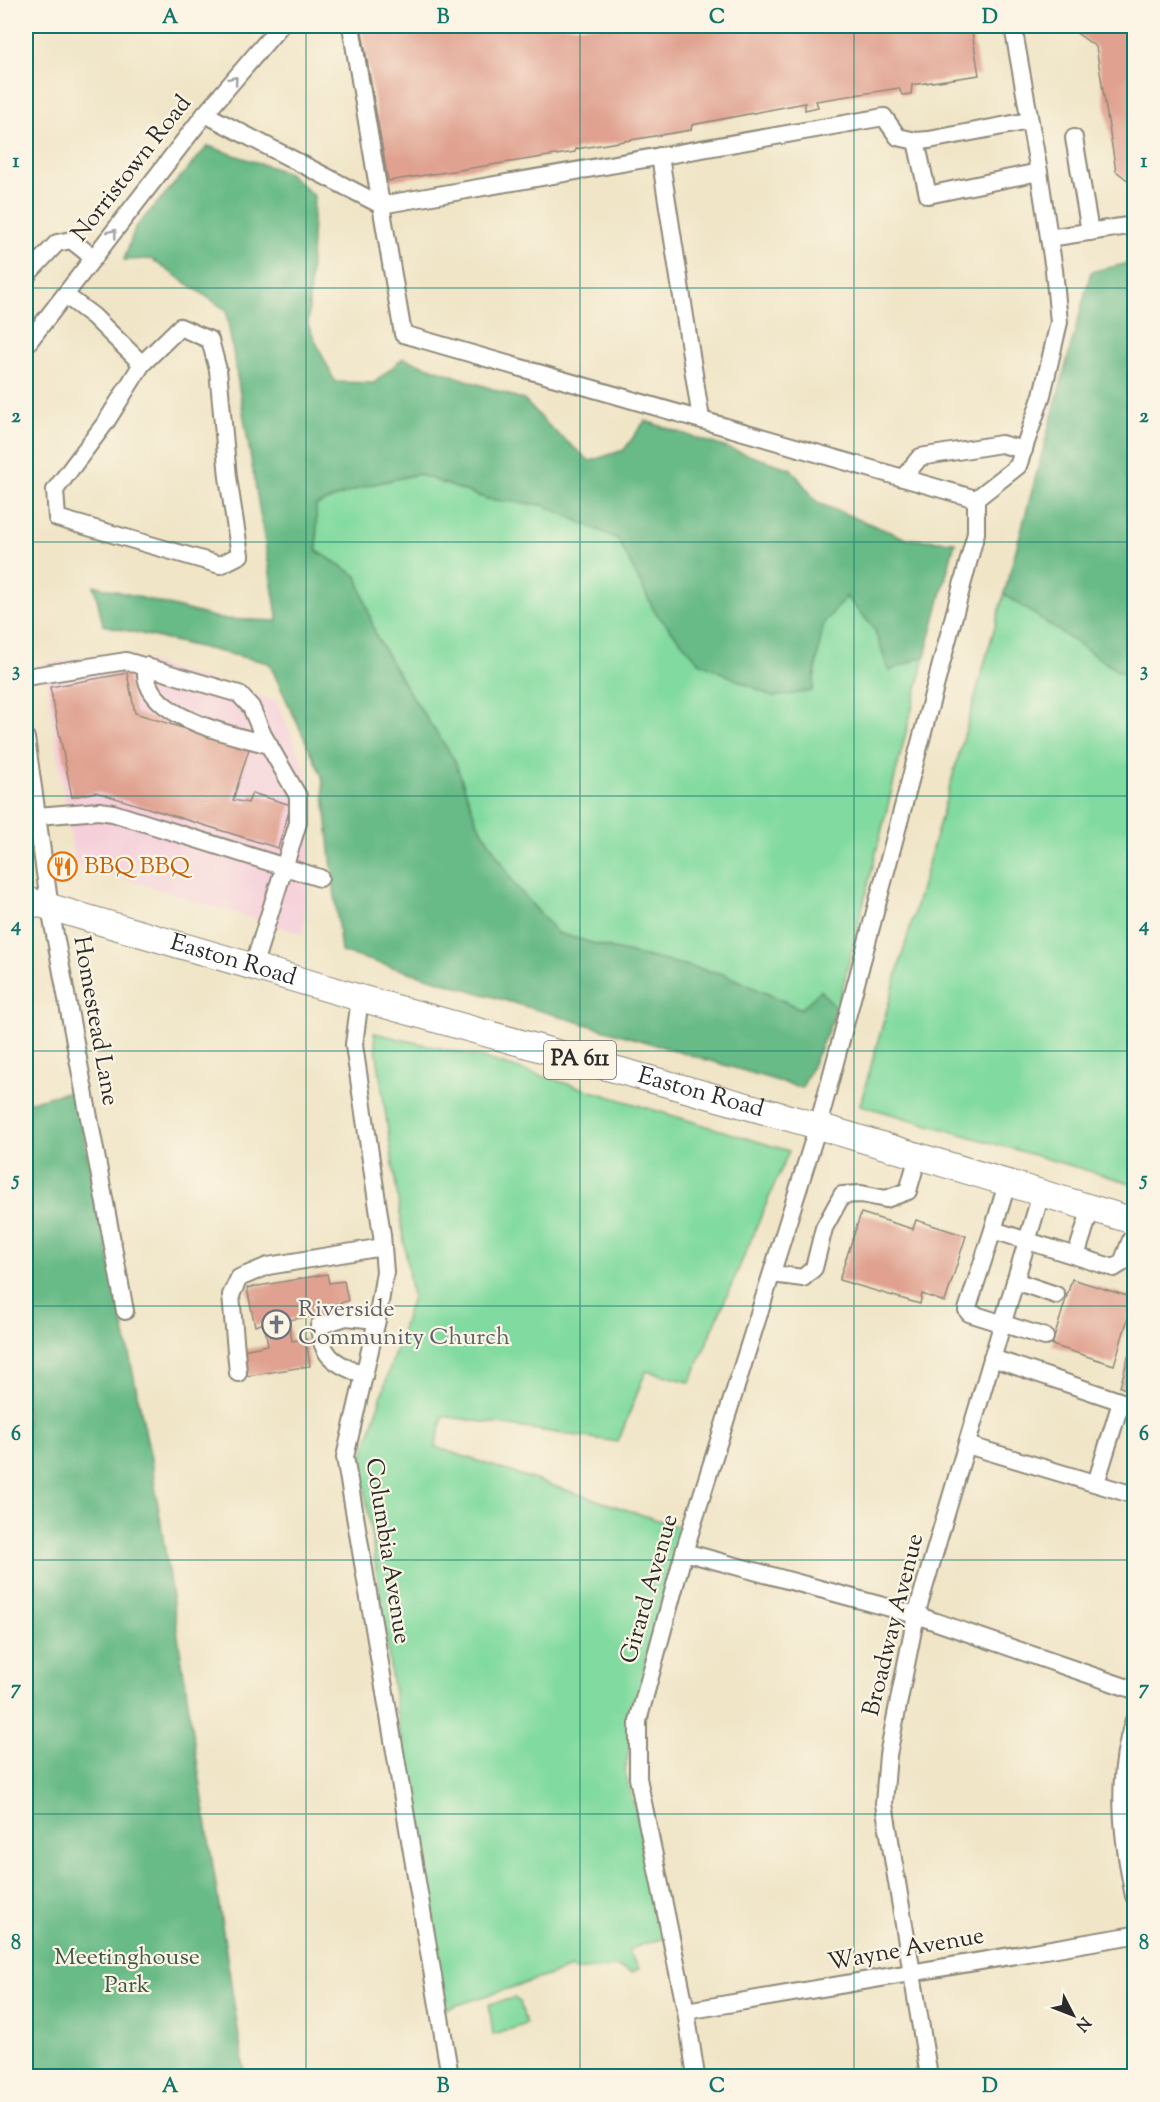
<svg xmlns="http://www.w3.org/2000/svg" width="1160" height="2102" font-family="'Sorts Mill Goudy',serif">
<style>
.built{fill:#f5cfda}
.green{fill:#81da9f;stroke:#568265;stroke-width:1.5}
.forest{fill:#68ba86;stroke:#4a7258;stroke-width:1.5}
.building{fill:#e0a190}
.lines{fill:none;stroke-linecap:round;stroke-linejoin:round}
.minor-casing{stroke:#8e8879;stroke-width:20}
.highway-casing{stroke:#8e8879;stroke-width:28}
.minor{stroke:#fff;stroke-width:16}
.highway{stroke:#fff;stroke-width:26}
.oneway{stroke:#a0a0a0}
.grid{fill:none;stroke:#0f766e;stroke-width:1.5;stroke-opacity:0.55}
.labels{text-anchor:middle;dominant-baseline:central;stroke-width:4.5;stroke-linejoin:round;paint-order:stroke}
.shield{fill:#fcf5e5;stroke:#6a6863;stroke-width:1.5}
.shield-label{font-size:22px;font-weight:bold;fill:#2b2b2b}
.street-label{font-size:24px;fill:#2b2b2b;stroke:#fcf5e5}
.food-label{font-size:24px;fill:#c56008;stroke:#fcf5e5;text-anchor:start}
.worship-label{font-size:24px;fill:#5b616d;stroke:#fcf5e5;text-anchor:start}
.park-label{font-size:24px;fill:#405748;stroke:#fcf5e5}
.neatline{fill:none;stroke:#0f766e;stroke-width:2}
.grid-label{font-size:20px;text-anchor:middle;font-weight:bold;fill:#0f766e}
</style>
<rect width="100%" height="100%" fill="#fcf5e5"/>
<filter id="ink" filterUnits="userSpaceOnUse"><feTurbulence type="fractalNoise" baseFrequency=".0167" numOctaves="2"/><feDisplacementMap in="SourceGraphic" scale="12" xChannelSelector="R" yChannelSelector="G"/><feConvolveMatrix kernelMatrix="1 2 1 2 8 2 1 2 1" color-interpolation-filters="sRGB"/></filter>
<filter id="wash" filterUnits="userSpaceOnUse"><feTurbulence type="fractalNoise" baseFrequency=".008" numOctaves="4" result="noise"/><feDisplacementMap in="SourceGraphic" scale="24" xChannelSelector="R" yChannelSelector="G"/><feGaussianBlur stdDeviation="1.35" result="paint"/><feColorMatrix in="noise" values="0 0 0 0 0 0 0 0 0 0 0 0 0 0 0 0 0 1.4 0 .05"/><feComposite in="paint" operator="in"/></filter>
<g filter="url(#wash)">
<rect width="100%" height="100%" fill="#f0e5c7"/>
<polygon class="built" points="122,654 276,701 307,772 311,844 303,934 75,864 44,663"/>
<g class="green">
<polygon points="418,474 487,499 543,505 618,539 655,612 812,691 823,624 846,596 874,628 889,670 925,656 837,1010 821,991 802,1009 723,974 613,949 557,933 515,885 477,822 454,759 407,689 376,636 357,576 317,551 316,505 365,486"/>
<polygon points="1004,594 1127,677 1134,679 1134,1184 860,1105"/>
<polygon points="374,1033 483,1058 789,1151 690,1382 646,1371 618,1442 443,1416 435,1447 682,1528 647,1655 625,1771 670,1936 629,1949 629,1954 639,1968 633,1973 616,1967 574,1971 572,1968 439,2011 361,1462 412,1297"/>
<polygon points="514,1998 520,2002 526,2024 493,2035 489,2004"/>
</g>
<g class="forest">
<polygon points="208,146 288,173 314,196 308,325 335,382 374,383 403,358 524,400 552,429 590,461 624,450 645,421 791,469 818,503 907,539 955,542 925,656 889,671 874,628 846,597 823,624 812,691 773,697 699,662 655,612 618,539 543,505 487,499 418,474 365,486 316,505 317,551 357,576 376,636 407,689 454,759 477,822 515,885 557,933 613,949 723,974 801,1009 821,990 837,1010 802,1088 341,952 322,776 269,663 103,625 94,585 221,619 278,621 226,310 151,259 124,260 135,228"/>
<polygon points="1134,262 1134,679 1127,677 1004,594 1091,272"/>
<polygon points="74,1090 151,1459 245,2076 26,2076 26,1103"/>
</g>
<g id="blocks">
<g class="building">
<polygon points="361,26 971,26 979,75 912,85 911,94 902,95 899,88 816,101 818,107 805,110 805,103 692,125 691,130 576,149 575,152 388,181"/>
<polygon points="1067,26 1134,26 1134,185 1116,171 1096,47"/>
<polygon points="127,673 135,713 249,749 233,800 248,803 252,793 291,805 278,848 96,792 72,797 50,687"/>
<polygon points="861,1213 913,1229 916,1220 966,1236 945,1302 922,1294 920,1304 839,1280"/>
<polygon points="327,1274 329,1283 344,1281 348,1301 332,1305 333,1313 288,1320 292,1341 306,1339 310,1366 247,1376 243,1350 268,1345 264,1323 255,1326 247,1288"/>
<polygon points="1072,1279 1134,1298 1114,1365 1052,1345"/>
<polygon points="1134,1336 1134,1392 1120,1387"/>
</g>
</g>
</g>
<g filter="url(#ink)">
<use href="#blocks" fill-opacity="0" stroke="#8e8879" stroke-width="1.5"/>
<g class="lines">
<defs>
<g id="minor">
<polyline points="351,26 381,205 884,117 898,137 916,141 929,140 1029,121"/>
<polyline points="205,114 381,205 403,334 976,499"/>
<polyline points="1074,138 1090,232"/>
<polyline points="916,141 928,195 1039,172"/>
<polyline points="660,156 701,419"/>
<polyline points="1049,238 1134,225"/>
<polyline points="26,276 57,243 71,240 94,258"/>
<polyline points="65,295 93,316 142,364"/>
<polygon points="180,327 210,340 218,370 228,477 240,555 220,565 57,518 55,490 106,422 142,364"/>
<polyline points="26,345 205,114 280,26"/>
<polyline points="903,478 920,457 1001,444 1024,450"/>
<path d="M146 666C140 718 232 734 269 745"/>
<polyline points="26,677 126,661 239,694 251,707 263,735 298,796 298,823 253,967"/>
<polyline points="26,738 50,908 125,1311"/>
<polyline points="37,816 99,811 113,813 320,878"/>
<polyline points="360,998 354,1045 382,1235 385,1272 377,1320 345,1457 450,2076"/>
<polyline points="1007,1184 993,1230 1114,1268 1122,1263 1134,1232"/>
<polyline points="993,1230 967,1310 969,1313 1045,1337"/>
<polyline points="1076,1256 1091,1208"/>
<polyline points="772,1274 803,1278 814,1268 824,1228 842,1195 861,1194 886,1199 908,1191 918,1156"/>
<polyline points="1015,1281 1056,1295"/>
<polyline points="992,1358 1134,1406"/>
<polyline points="238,1373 231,1295 239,1278 268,1266 383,1247"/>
<path d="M364 1376C337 1363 322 1360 319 1326L346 1317 377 1320"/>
<polyline points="967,1445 1134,1495"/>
<polyline points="1096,1483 1121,1402"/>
<polyline points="684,1552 916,1615 1134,1690"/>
<path d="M1134 1720C1115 1778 1122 1837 1134 1896"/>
<polyline points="686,2011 1134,1935"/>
<polyline points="696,2076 686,2011 638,1778 638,1721 684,1552 818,1126 976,533 976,499 1018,466 1042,395 1059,322 1054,270 1039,172 1013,26"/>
<polyline points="929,2076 884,1804 888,1755 916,1615 1041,1194"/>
</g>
<g id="highway">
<path id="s1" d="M26 900 360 998 818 1126 1134 1221"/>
</g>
</defs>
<use href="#minor" class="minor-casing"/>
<use href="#highway" class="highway-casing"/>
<use href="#minor" class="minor"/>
<use href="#highway" class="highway"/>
</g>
<defs><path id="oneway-chevron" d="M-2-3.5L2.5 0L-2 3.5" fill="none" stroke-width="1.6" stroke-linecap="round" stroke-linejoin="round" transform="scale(1.5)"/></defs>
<g class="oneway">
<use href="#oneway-chevron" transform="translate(234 80) rotate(-50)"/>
<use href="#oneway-chevron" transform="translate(113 233) rotate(-52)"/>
</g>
</g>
<path class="grid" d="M306 26V2076M580 26V2076M854 26V2076M26 288H1134M26 542H1134M26 796H1134M26 1051H1134M26 1306H1134M26 1560H1134M26 1814H1134"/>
<defs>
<symbol id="restaurant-ring" viewBox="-11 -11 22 22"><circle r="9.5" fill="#fcf5e5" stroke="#e8710a" stroke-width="1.5"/><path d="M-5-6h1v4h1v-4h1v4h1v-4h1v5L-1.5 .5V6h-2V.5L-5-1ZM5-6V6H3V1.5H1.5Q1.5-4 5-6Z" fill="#e8710a"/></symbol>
<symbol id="church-ring" viewBox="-11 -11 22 22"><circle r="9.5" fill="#fcf5e5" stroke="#6b7280" stroke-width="1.5"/><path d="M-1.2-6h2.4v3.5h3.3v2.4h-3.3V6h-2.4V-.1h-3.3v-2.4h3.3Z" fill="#6b7280"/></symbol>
</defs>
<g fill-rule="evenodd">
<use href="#restaurant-ring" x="46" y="850" width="33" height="33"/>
<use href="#church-ring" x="260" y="1308" width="33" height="33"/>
</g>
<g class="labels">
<rect class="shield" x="544" y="1041" width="72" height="38" rx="4.5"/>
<g class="shield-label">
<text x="580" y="1060">PA 611</text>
</g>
<g class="street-label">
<text transform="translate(132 169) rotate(-52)">Norristown Road</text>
<text stroke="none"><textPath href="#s1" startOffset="216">Easton Road</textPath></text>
<text transform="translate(95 1021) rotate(80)">Homestead Lane</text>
<text stroke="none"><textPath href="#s1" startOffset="702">Easton Road</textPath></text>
<text transform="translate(387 1551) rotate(81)">Columbia Avenue</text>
<text transform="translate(650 1589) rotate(-74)">Girard Avenue</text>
<text transform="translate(894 1625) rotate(-76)">Broadway Avenue</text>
<text transform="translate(906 1950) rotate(-10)">Wayne Avenue</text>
</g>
<g class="food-label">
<text x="84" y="867">BBQ BBQ</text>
</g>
<g class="worship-label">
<text x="298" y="1310">Riverside<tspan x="298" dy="28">Community Church</tspan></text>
</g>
<g class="park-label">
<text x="127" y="1958">Meetinghouse<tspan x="127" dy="28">Park</tspan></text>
</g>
</g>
<rect width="1160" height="2102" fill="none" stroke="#fcf5e5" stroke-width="66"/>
<g transform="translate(1073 2015) rotate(132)" stroke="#fcf5e5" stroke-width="4.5" paint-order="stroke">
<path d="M0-4.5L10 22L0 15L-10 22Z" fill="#2b2b2b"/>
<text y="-9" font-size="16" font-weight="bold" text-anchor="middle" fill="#2b2b2b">N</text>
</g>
<rect x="33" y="33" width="1094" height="2036" class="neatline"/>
<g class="grid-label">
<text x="170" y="23">A</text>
<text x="443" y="23">B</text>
<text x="717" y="23">C</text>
<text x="990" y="23">D</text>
<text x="16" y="167">1</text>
<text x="1144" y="167">1</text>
<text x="16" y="422">2</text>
<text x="1144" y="422">2</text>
<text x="16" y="676">3</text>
<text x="1144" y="676">3</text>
<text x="16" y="931">4</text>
<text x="1144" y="931">4</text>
<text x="16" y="1185">5</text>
<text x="1144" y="1185">5</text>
<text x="16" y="1440">6</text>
<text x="1144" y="1440">6</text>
<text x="16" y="1694">7</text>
<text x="1144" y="1694">7</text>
<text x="16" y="1949">8</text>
<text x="1144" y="1949">8</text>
<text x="170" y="2092">A</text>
<text x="443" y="2092">B</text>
<text x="717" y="2092">C</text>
<text x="990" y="2092">D</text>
</g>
</svg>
